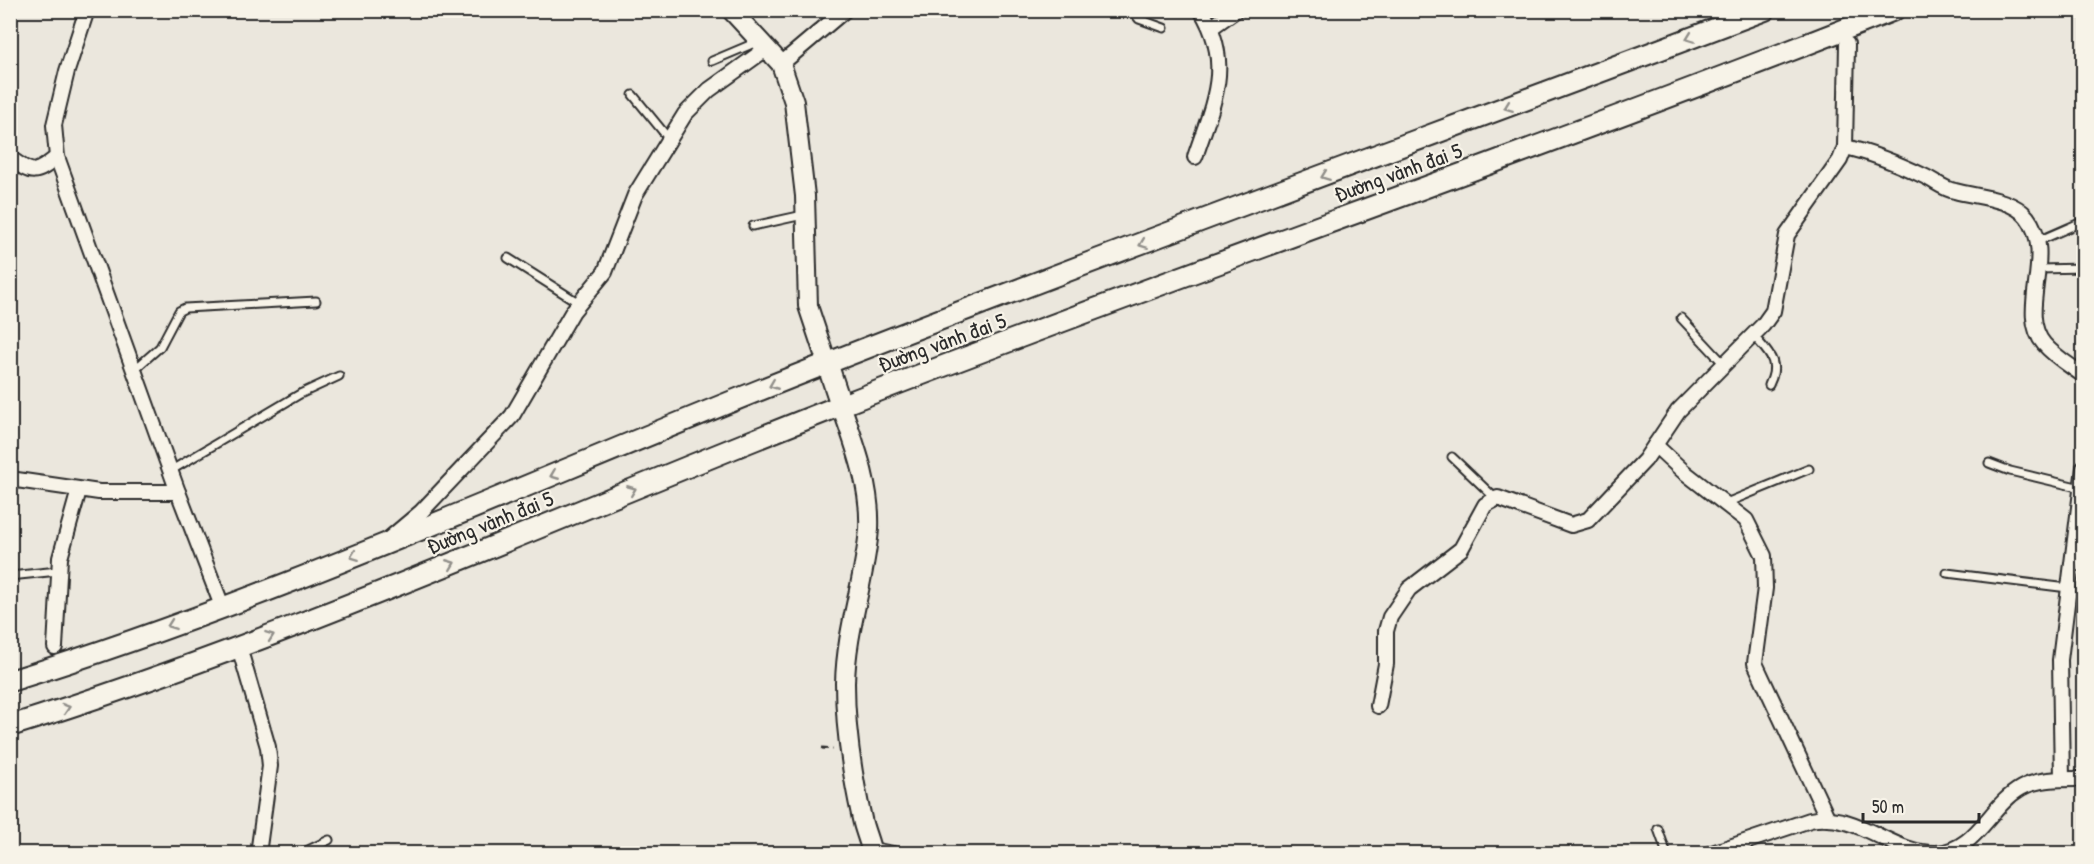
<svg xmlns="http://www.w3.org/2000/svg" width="2094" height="864" font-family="'Patrick Hand',sans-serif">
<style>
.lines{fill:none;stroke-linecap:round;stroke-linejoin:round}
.service-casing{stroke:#2b2b2b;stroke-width:11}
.minor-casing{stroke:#2b2b2b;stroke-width:18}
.tertiary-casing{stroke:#2b2b2b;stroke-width:22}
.secondary-casing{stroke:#2b2b2b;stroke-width:24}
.path{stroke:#2b2b2b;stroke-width:3;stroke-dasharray:6 4.5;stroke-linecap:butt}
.service{stroke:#f7f3e8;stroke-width:7}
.minor{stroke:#f7f3e8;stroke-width:14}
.tertiary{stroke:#f7f3e8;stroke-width:18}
.secondary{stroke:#f7f3e8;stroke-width:20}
.oneway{stroke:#918f8a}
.labels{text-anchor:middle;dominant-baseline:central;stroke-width:4.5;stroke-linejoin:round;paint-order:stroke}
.street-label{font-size:22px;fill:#2b2b2b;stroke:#f7f3e8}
</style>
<rect width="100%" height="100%" fill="#ebe7dd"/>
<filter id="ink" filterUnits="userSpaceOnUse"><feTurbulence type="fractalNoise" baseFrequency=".0167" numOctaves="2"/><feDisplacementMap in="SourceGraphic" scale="12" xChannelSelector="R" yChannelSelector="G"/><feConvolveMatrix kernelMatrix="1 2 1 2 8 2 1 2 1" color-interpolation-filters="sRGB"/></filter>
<g filter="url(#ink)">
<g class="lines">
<defs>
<g id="service">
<polyline points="1132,10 1139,19 1164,28"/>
<polyline points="712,61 757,42"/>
<polyline points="633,95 669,139"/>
<polyline points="753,226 803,215"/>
<polyline points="2036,242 2084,221"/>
<polyline points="508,258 579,303"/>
<polyline points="2039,269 2084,268"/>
<polyline points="1681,318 1724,364"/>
<path d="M1753 335C1768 353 1781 361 1769 385"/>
<polyline points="134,370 160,347 179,311 185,308 316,301"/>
<polyline points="1452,457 1495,498"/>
<polyline points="1989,463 2010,471 2081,488"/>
<polyline points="170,471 300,394 339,376"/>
<polyline points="1726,503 1809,469"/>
<polyline points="1947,573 2068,588"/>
<polyline points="10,576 58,571"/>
<polyline points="1658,829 1667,854"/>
<polyline points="300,854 329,840"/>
</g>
<g id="minor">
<polyline points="87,10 67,71 54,125 57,157 178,492 222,606"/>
<polyline points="1212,27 1236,10"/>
<polyline points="781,64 845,10"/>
<path d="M1845 147C1873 153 1901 165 1926 177 1936 182 1944 189 1955 191 1976 197 2012 198 2027 217 2057 255 2016 311 2044 344 2055 357 2071 366 2084 376"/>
<path d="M1195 157C1213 103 1234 64 1201 10"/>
<path d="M10 158C33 175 35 175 57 157"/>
<polyline points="1655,445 1683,471 1746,520 1764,556 1765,588 1755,663 1827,817"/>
<polyline points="10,479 99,492 178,492"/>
<polyline points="390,538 421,512 512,416 573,311 605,272 635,195 685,114 709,90 766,49"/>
<polyline points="55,647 60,558 79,490"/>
<polyline points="239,647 268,747 270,766 258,854"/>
<polyline points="1378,706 1386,664 1386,631 1390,617 1409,589 1461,549 1485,505 1498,498 1571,525 1588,520 1645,460 1678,411 1763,325 1773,311 1787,235 1840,160 1845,147 1847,44"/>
<polyline points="2062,779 2060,660 2084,467"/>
<polyline points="872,850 893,854"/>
<path d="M1709 854 1810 820C1859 811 1890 854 1936 853 1977 851 1989 806 2021 788 2039 778 2063 779 2084 779"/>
</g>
<g id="tertiary">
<polyline points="731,10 781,64 794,102 805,196 808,306 827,363"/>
<path d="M841 405C855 445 871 486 869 529 865 580 846 630 845 683 845 728 852 774 862 819 864 830 870 842 872 854"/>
</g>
<g id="secondary">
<polyline points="827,363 841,405"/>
<path d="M10 681C290 594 556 469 828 363 1139 241 1453 128 1765 10"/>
<path d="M10 726C295 637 565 513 842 405 1191 269 1546 148 1894 10"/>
</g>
</defs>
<use href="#service" class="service-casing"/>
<use href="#minor" class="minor-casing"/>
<use href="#tertiary" class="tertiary-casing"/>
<use href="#secondary" class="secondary-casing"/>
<polyline class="path" points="822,748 833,749"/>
<use href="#service" class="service"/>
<use href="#minor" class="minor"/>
<use href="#tertiary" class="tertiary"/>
<use href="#secondary" class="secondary"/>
</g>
<defs><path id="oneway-chevron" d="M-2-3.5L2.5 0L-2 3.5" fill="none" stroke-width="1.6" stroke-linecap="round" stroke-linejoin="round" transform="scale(1.5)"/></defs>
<g class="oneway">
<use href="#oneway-chevron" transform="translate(1690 38) rotate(159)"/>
<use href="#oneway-chevron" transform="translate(1508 107) rotate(159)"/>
<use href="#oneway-chevron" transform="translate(1325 176) rotate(159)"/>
<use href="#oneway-chevron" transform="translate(1143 244) rotate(159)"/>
<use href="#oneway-chevron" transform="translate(773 385) rotate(158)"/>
<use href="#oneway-chevron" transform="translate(554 475) rotate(158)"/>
<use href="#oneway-chevron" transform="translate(632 490) rotate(-22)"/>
<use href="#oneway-chevron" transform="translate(354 556) rotate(159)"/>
<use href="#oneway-chevron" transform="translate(451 564) rotate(-22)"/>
<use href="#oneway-chevron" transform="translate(171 625) rotate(160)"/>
<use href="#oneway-chevron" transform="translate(270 636) rotate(-20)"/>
<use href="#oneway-chevron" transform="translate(66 708) rotate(-18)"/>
</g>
</g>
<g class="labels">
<g class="street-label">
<text transform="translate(1398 172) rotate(-20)">Đường vành đai 5</text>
<text transform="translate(942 342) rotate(-20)">Đường vành đai 5</text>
<text transform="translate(490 522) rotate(-22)">Đường vành đai 5</text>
</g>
</g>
<rect width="2094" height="864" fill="none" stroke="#f7f3e8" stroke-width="36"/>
<rect x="18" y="18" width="2058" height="828" fill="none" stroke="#2b2b2b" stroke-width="2" filter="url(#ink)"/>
<path d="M1863 813v9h116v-9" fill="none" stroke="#2b2b2b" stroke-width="3"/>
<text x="1872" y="813" font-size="18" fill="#2b2b2b" stroke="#f7f3e8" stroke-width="4.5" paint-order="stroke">50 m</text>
</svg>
